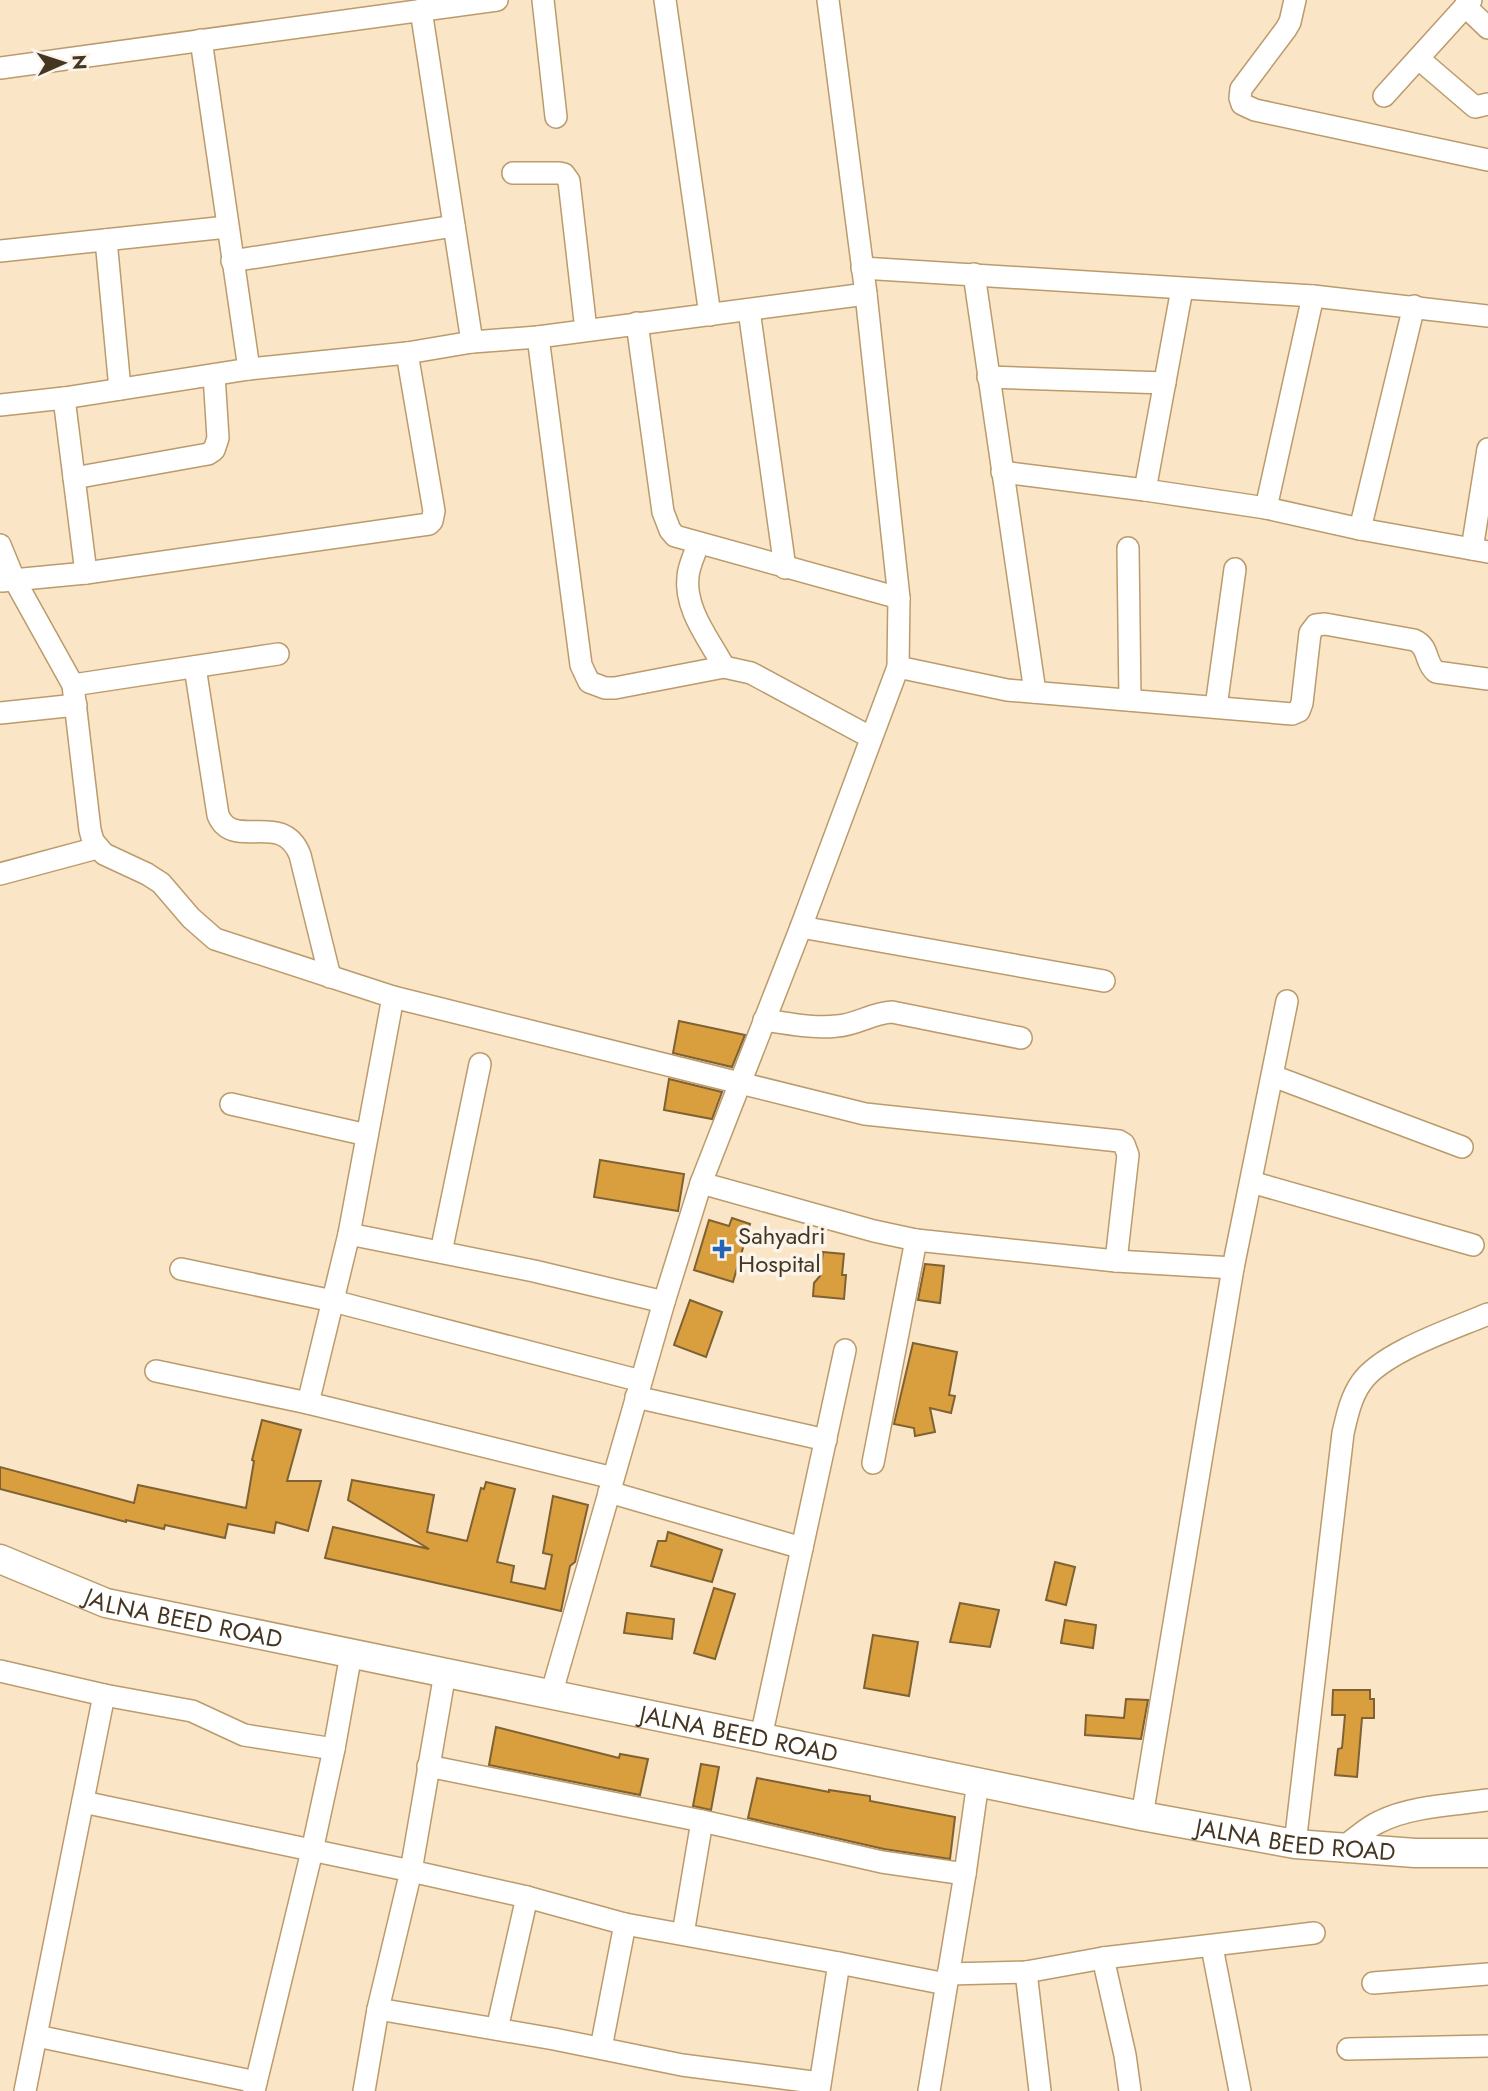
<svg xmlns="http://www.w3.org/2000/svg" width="1488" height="2091" font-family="Jost,sans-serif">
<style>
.building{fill:#d99f3f;stroke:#7f6132;stroke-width:2}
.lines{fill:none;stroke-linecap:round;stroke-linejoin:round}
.minor-casing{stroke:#bb9b6b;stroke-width:24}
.major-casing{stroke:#bb9b6b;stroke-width:31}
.minor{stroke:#fff;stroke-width:21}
.major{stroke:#fff;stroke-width:28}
.poi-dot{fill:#2464b5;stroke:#fbf4ea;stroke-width:2.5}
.labels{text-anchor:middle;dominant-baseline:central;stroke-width:7;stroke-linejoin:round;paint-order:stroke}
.poi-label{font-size:24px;fill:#443622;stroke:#fbf4ea;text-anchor:start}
.street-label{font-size:24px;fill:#443622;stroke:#fbf4ea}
</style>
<rect width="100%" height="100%" fill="#fae5c7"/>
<g class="building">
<polygon points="679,1021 745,1035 732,1067 673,1053"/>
<polygon points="669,1079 722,1092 712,1119 664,1110"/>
<polygon points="600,1160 684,1174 678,1211 594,1197"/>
<polygon points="732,1218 750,1224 733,1282 694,1270 709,1220 729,1226"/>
<polygon points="823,1252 844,1254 842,1275 846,1275 844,1299 813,1296 814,1283 820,1276"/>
<polygon points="925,1264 944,1266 940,1303 918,1300"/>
<polygon points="690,1300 722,1312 706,1357 674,1345"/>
<polygon points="913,1343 957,1352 949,1395 955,1396 951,1413 930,1408 935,1432 915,1436 914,1428 894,1424"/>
<polygon points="262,1420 301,1430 287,1481 321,1481 308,1531 276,1522 274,1533 228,1524 225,1538 165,1525 164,1529 126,1520 126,1522 0,1489 0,1467 134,1503 138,1485 246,1508 254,1461 252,1460"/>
<polygon points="352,1480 434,1495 427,1532 467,1541 481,1488 484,1489 486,1482 515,1489 497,1562 514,1566 511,1582 545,1589 552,1555 543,1553 553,1496 588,1505 575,1562 570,1566 561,1611 325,1558 333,1527 429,1549 348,1500"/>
<polygon points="668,1532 722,1550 712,1582 651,1566 658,1541 666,1541"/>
<polygon points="1055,1562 1075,1567 1066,1605 1046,1600"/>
<polygon points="714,1588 735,1594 715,1659 694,1653"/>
<polygon points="960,1603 999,1610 990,1647 950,1642"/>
<polygon points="627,1613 674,1619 672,1639 624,1633"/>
<polygon points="1065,1620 1096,1625 1093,1648 1061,1643"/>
<polygon points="873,1635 918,1642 909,1696 864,1688"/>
<polygon points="1333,1690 1370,1690 1370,1699 1374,1699 1374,1718 1362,1718 1357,1777 1335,1775 1338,1749 1342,1748 1345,1715 1332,1715"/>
<polygon points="1126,1699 1148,1700 1141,1739 1085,1735 1086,1715 1124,1718"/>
<polygon points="496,1727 619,1758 620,1754 648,1759 640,1795 489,1765"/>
<polygon points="701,1764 719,1767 711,1810 693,1806"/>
<polygon points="757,1778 829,1792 829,1790 870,1796 870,1801 955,1817 950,1859 884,1849 748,1818"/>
</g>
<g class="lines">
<defs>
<g id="minor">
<polyline points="543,0 556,117"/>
<polyline points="665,0 710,315"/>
<polyline points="1295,0 1290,22 1286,29 1241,89 1240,98 1242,104 1255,110 1488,160"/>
<polyline points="1465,6 1488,28"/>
<polyline points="421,10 472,342"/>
<polyline points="201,40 249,369"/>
<polyline points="1419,59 1475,107 1488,104"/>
<polyline points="0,68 497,0"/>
<polyline points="1384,96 1471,0"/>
<polyline points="513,173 559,173 564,174 569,181 586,330"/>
<polyline points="106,240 120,389"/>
<polyline points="0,251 227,227"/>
<polyline points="232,261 454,226"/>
<polyline points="862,268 1313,296 1488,316"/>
<polyline points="974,274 1035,692"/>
<polyline points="749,310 785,568"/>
<polyline points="637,323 663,512 670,530 675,536 899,598"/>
<polyline points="538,337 581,665 589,682 605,688 615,688 724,667 751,673 870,737"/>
<polyline points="988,377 1165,383"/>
<polyline points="64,398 86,573"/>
<polyline points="0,405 64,398 249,369 407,353 472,342 538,337 866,294"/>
<polyline points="1002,472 1145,490 1266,508 1360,529 1488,552"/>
<polyline points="74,478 208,454 214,450 218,438 214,375"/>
<polyline points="1145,490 1182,289"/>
<polyline points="1266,508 1313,296"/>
<polyline points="1360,529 1414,306"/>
<path d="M698 544C695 554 689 565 688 576 684 609 709 639 724 667"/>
<polyline points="0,545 14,579 73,685 90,830 93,841 104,854 147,874 161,883 191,918 215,939 393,997"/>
<polyline points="1128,548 1130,700"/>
<polyline points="1472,549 1488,449"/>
<polyline points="2,581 86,573 429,524 432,521 434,511 407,353"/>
<path d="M195 667 218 815C233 852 282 809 300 855L330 977"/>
<path d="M898 667 1007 690 1292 714 1299 711 1302 703 1310 633 1316 625 1325 624 1414 640C1430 647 1424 662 1436 672L1488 679"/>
<polyline points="73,685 278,654"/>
<polyline points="1216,707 1235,569"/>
<polyline points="0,713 76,705"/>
<polyline points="0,874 97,848"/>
<polyline points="801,927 1104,981"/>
<path d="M764 1020C787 1023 814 1029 837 1026 856 1025 872 1013 892 1012L1021 1038"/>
<polyline points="1273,1076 1462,1147"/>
<polyline points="231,1104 367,1135"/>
<polyline points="1251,1182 1473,1245"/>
<polyline points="701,1183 874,1231 916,1240 1116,1261 1233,1268"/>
<polyline points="349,1234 534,1271 664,1302"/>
<polyline points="441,1252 480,1064"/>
<polyline points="181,1269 333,1301 641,1381"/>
<polyline points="156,1371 308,1403"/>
<polyline points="636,1397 826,1440"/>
<polyline points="873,1463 916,1240"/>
<polyline points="613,1478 308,1403 349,1234 393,997 865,1114 1119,1141 1124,1144 1128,1155 1116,1261"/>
<polyline points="609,1492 802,1548"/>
<polyline points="0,1671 104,1695 25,2091"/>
<polyline points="445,1673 411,1871 527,1897 625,1924 839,1963 819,2091"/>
<polyline points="104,1695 192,1711 244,1735 334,1749"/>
<polyline points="551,1695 664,1302 701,1183 801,927 898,667 899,598 866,294 828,0"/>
<polyline points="761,1737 845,1350"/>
<polyline points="428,1766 702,1821 882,1862 965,1874"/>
<polyline points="83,1802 411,1871 378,2009 554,2039 682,2065 820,2083"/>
<polyline points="1142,1816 1233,1268 1287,1001"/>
<path d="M1295 1844 1343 1433C1347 1416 1351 1397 1361 1383 1382 1352 1453 1329 1488 1314"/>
<path d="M1343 1847C1355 1839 1366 1828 1379 1822 1411 1806 1453 1805 1488 1800"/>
<polyline points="683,1934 702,1821"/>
<polyline points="1212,1947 1240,2091"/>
<polyline points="1103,1958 1125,2055 1130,2091"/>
<polyline points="839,1963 946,1984"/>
<polyline points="1026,1972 1040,2091"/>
<polyline points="948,1974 1026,1972 1103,1958 1314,1933"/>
<polyline points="1373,1983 1488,1974"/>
<polyline points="497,2029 527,1897"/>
<polyline points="37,2036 256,2082"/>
<polyline points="601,2048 625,1924"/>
<polyline points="1348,2049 1488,2046"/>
<polyline points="254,2091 312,1851 334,1749 351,1654"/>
<polyline points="364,2091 378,2009"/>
<polyline points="929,2091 965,1874 978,1782"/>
</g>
<g id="major">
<path id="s1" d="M0 1559 106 1603 1142 1816 1295 1844 1415 1853H1488"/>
</g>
</defs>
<use href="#minor" class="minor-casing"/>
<use href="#major" class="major-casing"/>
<use href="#minor" class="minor"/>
<use href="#major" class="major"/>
</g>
<path class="poi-dot" d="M718.5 1238.5h7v7h7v7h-7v7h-7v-7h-7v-7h7z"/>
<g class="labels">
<g class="poi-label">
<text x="738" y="1235">Sahyadri<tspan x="738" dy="28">Hospital</tspan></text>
</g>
<g class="street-label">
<text stroke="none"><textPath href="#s1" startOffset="194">JALNA BEED ROAD</textPath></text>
<text stroke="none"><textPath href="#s1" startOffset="761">JALNA BEED ROAD</textPath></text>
<text stroke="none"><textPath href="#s1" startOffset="1328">JALNA BEED ROAD</textPath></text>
</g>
</g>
<g transform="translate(63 63) rotate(87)" stroke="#fbf4ea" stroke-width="5" paint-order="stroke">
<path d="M0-5L12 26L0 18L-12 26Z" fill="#443622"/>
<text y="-10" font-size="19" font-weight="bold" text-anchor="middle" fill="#443622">N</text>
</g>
</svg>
